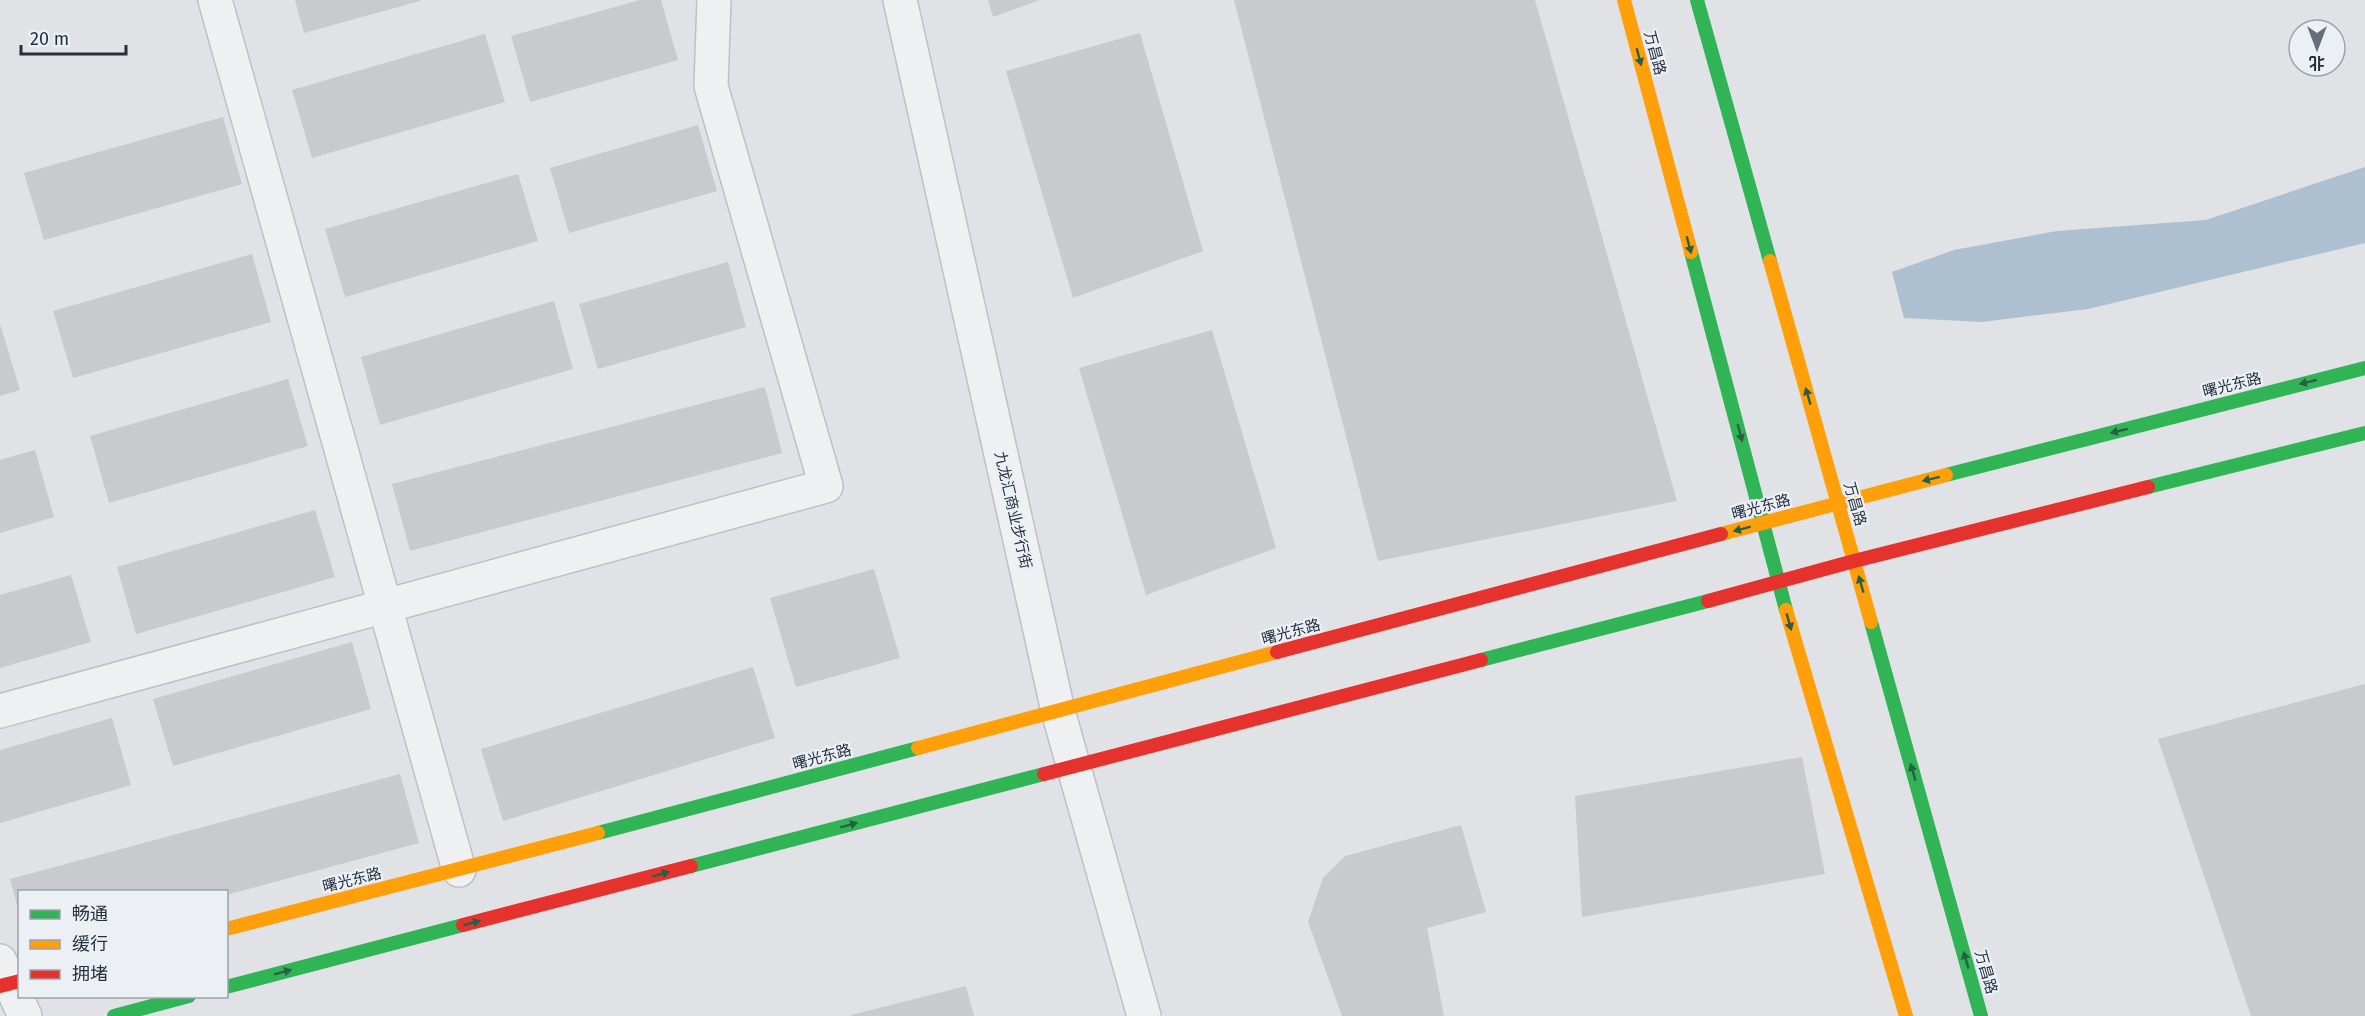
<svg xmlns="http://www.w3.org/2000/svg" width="2365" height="1016" font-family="'Fira Sans','Noto Sans SC',sans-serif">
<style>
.water{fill:#acc0d2}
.building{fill:#c8cacd}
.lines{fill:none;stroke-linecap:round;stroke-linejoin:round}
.street-casing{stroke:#bec0c3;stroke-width:36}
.street{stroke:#eff0f2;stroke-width:33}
.fast{stroke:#30b455;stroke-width:14}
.slow{stroke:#ff9f0a;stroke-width:14}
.jam{stroke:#e5322d;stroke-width:14}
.oneway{fill:#295e47}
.labels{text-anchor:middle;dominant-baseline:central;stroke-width:4.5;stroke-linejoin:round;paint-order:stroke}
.street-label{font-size:15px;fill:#25303f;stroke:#ecf0f5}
</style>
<rect width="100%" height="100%" fill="#e0e2e5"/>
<polygon class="water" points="2365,167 2365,243 2088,309 1982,322 1904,318 1892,272 1954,250 2057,231 2206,220"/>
<g class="building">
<polygon points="295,0 420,0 420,1 304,33"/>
<polygon points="640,0 661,0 678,60 530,102 511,36"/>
<polygon points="988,0 1040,0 993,17"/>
<polygon points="1234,0 1535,0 1677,501 1378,561"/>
<polygon points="1140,33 1203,251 1073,298 1006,71"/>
<polygon points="485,34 505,102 312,158 292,90"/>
<polygon points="223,117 242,184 44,240 24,173"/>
<polygon points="698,125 717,191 569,233 550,168"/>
<polygon points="518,174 538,241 345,297 325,229"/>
<polygon points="252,254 271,322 73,378 53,311"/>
<polygon points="728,262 746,327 598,369 579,304"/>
<polygon points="554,301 573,369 380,425 361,357"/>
<polygon points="0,324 20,390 0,396"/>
<polygon points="1212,330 1276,548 1146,595 1079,368"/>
<polygon points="288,379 308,446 109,503 90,436"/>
<polygon points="765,387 782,453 410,551 392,484"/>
<polygon points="35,450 54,517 0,533 0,460"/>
<polygon points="315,510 335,577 136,634 117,567"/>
<polygon points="874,569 900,658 796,687 770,598"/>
<polygon points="71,575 91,642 0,668 0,595"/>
<polygon points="352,642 371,709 173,766 153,699"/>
<polygon points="753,667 775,738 503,821 481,749"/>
<polygon points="2365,684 2365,1016 2251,1016 2158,739"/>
<polygon points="112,718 131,785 0,823 0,750"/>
<polygon points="1802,757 1825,874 1582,917 1575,796"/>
<polygon points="400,774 419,843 226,895 226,892 20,892 19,912 10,879"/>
<polygon points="1461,825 1486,912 1427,928 1444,1016 1342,1016 1308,922 1323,878 1345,856"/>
<polygon points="966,986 974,1016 851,1016 851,1015"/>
</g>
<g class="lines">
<defs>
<g id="street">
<polyline points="215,0 459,870"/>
<polyline points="900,0 1058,711 1144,1016"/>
<polyline points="0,711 826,486 711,86 714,0"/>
<polyline points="0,961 25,1016"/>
</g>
</defs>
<use href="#street" class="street-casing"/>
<use href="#street" class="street"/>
<g class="fast">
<polyline points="1697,0 1770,261"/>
<polyline points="1691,252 1786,610"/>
<polyline points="1946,475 2365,368"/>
<polyline points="2148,487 2365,433"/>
<polyline points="1871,622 1981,1016"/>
<polyline points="1481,660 1708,601"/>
<polyline points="598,833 918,748"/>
<polyline points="691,866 1044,774"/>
<polyline points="226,987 463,925"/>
<polyline points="114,1016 189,996"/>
</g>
<g class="slow">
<polyline points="1624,0 1691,252"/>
<polyline points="1770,261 1871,622"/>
<polyline points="1721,534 1946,475"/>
<polyline points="1786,610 1906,1016"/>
<polyline points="918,748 1277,652"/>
<polyline points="226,929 598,833"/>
</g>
<g class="jam">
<polyline points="1708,601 1854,561 2148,487"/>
<polyline points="1277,652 1721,534"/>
<polyline points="1044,774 1481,660"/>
<polyline points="463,925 691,866"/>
<polyline points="0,986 20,981"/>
</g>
</g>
<defs><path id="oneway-solid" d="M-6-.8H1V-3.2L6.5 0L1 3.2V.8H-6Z" transform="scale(1.5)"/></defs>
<g class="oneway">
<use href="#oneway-solid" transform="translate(1639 57) rotate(75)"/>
<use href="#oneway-solid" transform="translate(1689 245) rotate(75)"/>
<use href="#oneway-solid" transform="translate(2308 382) rotate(166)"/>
<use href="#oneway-solid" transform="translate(1808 396) rotate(-106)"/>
<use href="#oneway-solid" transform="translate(2119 431) rotate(166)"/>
<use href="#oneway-solid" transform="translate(1740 433) rotate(75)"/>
<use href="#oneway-solid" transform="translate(1931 479) rotate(166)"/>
<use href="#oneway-solid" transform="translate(1742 529) rotate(165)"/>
<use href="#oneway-solid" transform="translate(1861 584) rotate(-106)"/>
<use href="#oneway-solid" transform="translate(1789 622) rotate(74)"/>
<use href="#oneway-solid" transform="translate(1913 772) rotate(-106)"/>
<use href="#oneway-solid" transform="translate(849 825) rotate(-15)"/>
<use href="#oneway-solid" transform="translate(661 874) rotate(-15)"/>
<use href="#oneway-solid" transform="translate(472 923) rotate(-15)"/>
<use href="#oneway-solid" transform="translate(1966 960) rotate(-106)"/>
<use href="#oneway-solid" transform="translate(283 972) rotate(-15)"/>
</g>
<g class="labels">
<g class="street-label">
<text transform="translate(1655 53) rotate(75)">万昌路</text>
<text transform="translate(2232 385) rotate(-14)">曙光东路</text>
<text transform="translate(1855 504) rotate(74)">万昌路</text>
<text transform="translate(1761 507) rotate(-15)">曙光东路</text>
<text transform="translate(1013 510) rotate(77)">九龙汇商业步行街</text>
<text transform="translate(1291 632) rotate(-15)">曙光东路</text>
<text transform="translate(822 757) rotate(-15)">曙光东路</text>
<text transform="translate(352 880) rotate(-14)">曙光东路</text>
<text transform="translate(1986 972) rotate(74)">万昌路</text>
</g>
</g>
<rect x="18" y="890" width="210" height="108" fill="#ecf0f5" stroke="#9ca3ac" stroke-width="1.5"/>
<rect x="30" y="910" width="30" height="9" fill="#30b455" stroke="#9ca3ac" stroke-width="1.5"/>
<text x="72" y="920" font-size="18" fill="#25303f">畅通</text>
<rect x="30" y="940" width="30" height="9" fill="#ff9f0a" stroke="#9ca3ac" stroke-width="1.5"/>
<text x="72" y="950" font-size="18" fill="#25303f">缓行</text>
<rect x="30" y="970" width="30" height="9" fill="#e5322d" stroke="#9ca3ac" stroke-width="1.5"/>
<text x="72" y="980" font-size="18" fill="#25303f">拥堵</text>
<g transform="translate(2317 48) rotate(180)"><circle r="28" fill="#ecf0f5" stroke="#9ca3ac" stroke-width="1.5"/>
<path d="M0-4.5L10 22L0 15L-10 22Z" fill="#666e79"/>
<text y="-9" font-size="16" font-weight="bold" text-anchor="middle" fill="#25303f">北</text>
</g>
<path d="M21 45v9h105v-9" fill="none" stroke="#25303f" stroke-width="3"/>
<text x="30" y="45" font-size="18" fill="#25303f" stroke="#ecf0f5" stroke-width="4.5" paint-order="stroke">20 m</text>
</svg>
